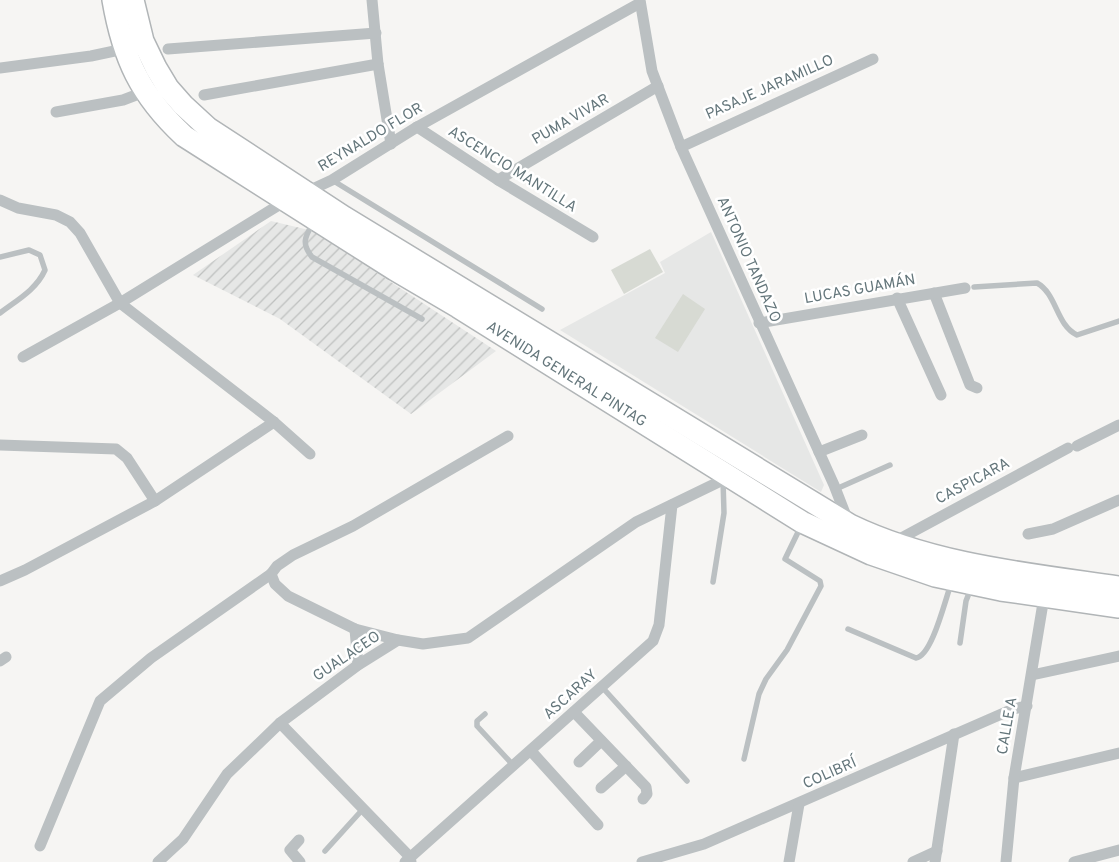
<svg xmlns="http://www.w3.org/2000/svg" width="1119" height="862" font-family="Overpass,sans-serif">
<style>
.built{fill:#e6e7e6}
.industrial{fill:url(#industrial-furrows)}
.grass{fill:#d7dad3}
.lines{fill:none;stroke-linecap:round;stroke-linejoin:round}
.highway-casing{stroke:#b1b5b7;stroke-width:24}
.lane{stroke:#bbc0c2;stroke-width:5.5}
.street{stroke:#bbc0c2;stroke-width:11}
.highway{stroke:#fff;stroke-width:21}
.labels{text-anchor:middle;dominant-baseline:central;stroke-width:5;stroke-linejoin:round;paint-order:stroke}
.street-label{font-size:15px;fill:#64767b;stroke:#fff}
</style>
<defs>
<pattern id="industrial-furrows" width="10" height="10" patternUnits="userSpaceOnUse" patternTransform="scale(1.25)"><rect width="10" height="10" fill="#e6e7e6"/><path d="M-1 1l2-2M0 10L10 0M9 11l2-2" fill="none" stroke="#bec0bf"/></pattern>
</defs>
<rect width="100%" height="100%" fill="#f6f5f3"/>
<polygon class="built" points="711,232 824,485 821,492 560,330 665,273 660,262"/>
<polygon class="industrial" points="271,221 313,231 496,351 411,414 280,319 193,275"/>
<g class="grass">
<polygon points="650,249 663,272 624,294 611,270"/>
<polygon points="683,294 705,309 678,352 655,338"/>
</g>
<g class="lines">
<defs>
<g id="highway">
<path d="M113 0C123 58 140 95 184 136L395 270 458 307 802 522 871 554 935 576 1001 590 1119 607"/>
<path d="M133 0 143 41 156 68 168 88 183 105 208 128 344 217 850 525C933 565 1029 574 1119 587"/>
</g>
</defs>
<use href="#highway" class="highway-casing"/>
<g class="lane">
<polyline points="332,180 542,309"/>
<path d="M313 223C305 237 301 243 312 257L422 319"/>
<path d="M0 257 29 250 40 255 45 270C36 290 17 300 0 313"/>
<path d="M974 287 1037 283C1057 294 1056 325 1077 335L1119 321"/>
<polyline points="836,489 890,465"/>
<polyline points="713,582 724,513 723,480"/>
<path d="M848 629 916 658C932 656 945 600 951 584"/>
<polyline points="960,643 966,601 971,588"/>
<polyline points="602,687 687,781"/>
<polyline points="485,714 477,721 477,726 514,766"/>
<polyline points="744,759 759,694 766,679 787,650 821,586 820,581 785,559 801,526"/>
<polyline points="325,851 363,809"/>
</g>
<g class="street">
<polyline points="372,0 378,64 391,144"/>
<polyline points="640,0 652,71 681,147 834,485 848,521"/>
<polyline points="168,49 376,33"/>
<polyline points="0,68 91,56 124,49"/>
<polyline points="204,95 378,64"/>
<polyline points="56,112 123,100 144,92"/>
<polyline points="417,127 498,180 593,237"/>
<polyline points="681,147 873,59"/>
<polyline points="498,180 658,86"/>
<polyline points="304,193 332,180 417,127 640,3"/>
<polyline points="0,200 18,208 56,215 70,222 80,233 120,303 274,422 310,454"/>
<polyline points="934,293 970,385 977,388"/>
<polyline points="897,298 941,395"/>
<polyline points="759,323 965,288"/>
<polyline points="23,357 120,303 287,200"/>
<polyline points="508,436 353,526 293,555 277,566 271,574 275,584 288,596 355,629 398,640 423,644 468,638 636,522 729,477"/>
<polyline points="0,445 116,449 127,458 155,501"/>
<polyline points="1077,446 1119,425"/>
<polyline points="819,452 862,435"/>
<polyline points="1028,534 1053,529 1119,500"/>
<polyline points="892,543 1068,448"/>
<polyline points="0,581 25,570 155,501 274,422"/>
<polyline points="355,629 358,665"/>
<polyline points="0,661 6,657"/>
<polyline points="1032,675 1119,656"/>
<polyline points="574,712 646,787 647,794 643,799"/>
<polyline points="280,723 410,857 411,862"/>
<polyline points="531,751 598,825"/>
<polyline points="579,762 601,741"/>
<polyline points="1014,778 1119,753"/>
<polyline points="601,788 626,766"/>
<polyline points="299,840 290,850 300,862"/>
<polyline points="40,846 100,701 151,658 271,574"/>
<polyline points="158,862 183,839 227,774 280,723 358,665 398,640"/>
<polyline points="405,862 653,641 659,625 672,505"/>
<polyline points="642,862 704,844 1013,709 1027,706"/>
<polyline points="789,862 799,804"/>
<polyline points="913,862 937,851"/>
<polyline points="935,862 954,734"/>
<polyline points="1006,862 1014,778 1044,597"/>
<polyline points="1074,862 1119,850"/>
</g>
<use href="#highway" class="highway"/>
</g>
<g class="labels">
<g class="street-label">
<text transform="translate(770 88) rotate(-24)">PASAJE JARAMILLO</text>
<text transform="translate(571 120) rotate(-30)">PUMA VIVAR</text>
<text transform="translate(371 138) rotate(-31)">REYNALDO FLOR</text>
<text transform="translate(512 170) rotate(32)">ASCENCIO MANTILLA</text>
<text transform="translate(748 260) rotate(66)">ANTONIO TANDAZO</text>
<text transform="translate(860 290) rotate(-10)">LUCAS GUAMÁN</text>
<text transform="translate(566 375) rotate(32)">AVENIDA GENERAL PINTAG</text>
<text transform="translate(973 482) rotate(-28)">CASPICARA</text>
<text transform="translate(347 657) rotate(-34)">GUALACEO</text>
<text transform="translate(571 695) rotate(-42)">ASCARAY</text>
<text transform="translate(1008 726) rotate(-80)">CALLE A</text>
<text transform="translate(830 774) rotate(-24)">COLIBRÍ</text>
</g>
</g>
</svg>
